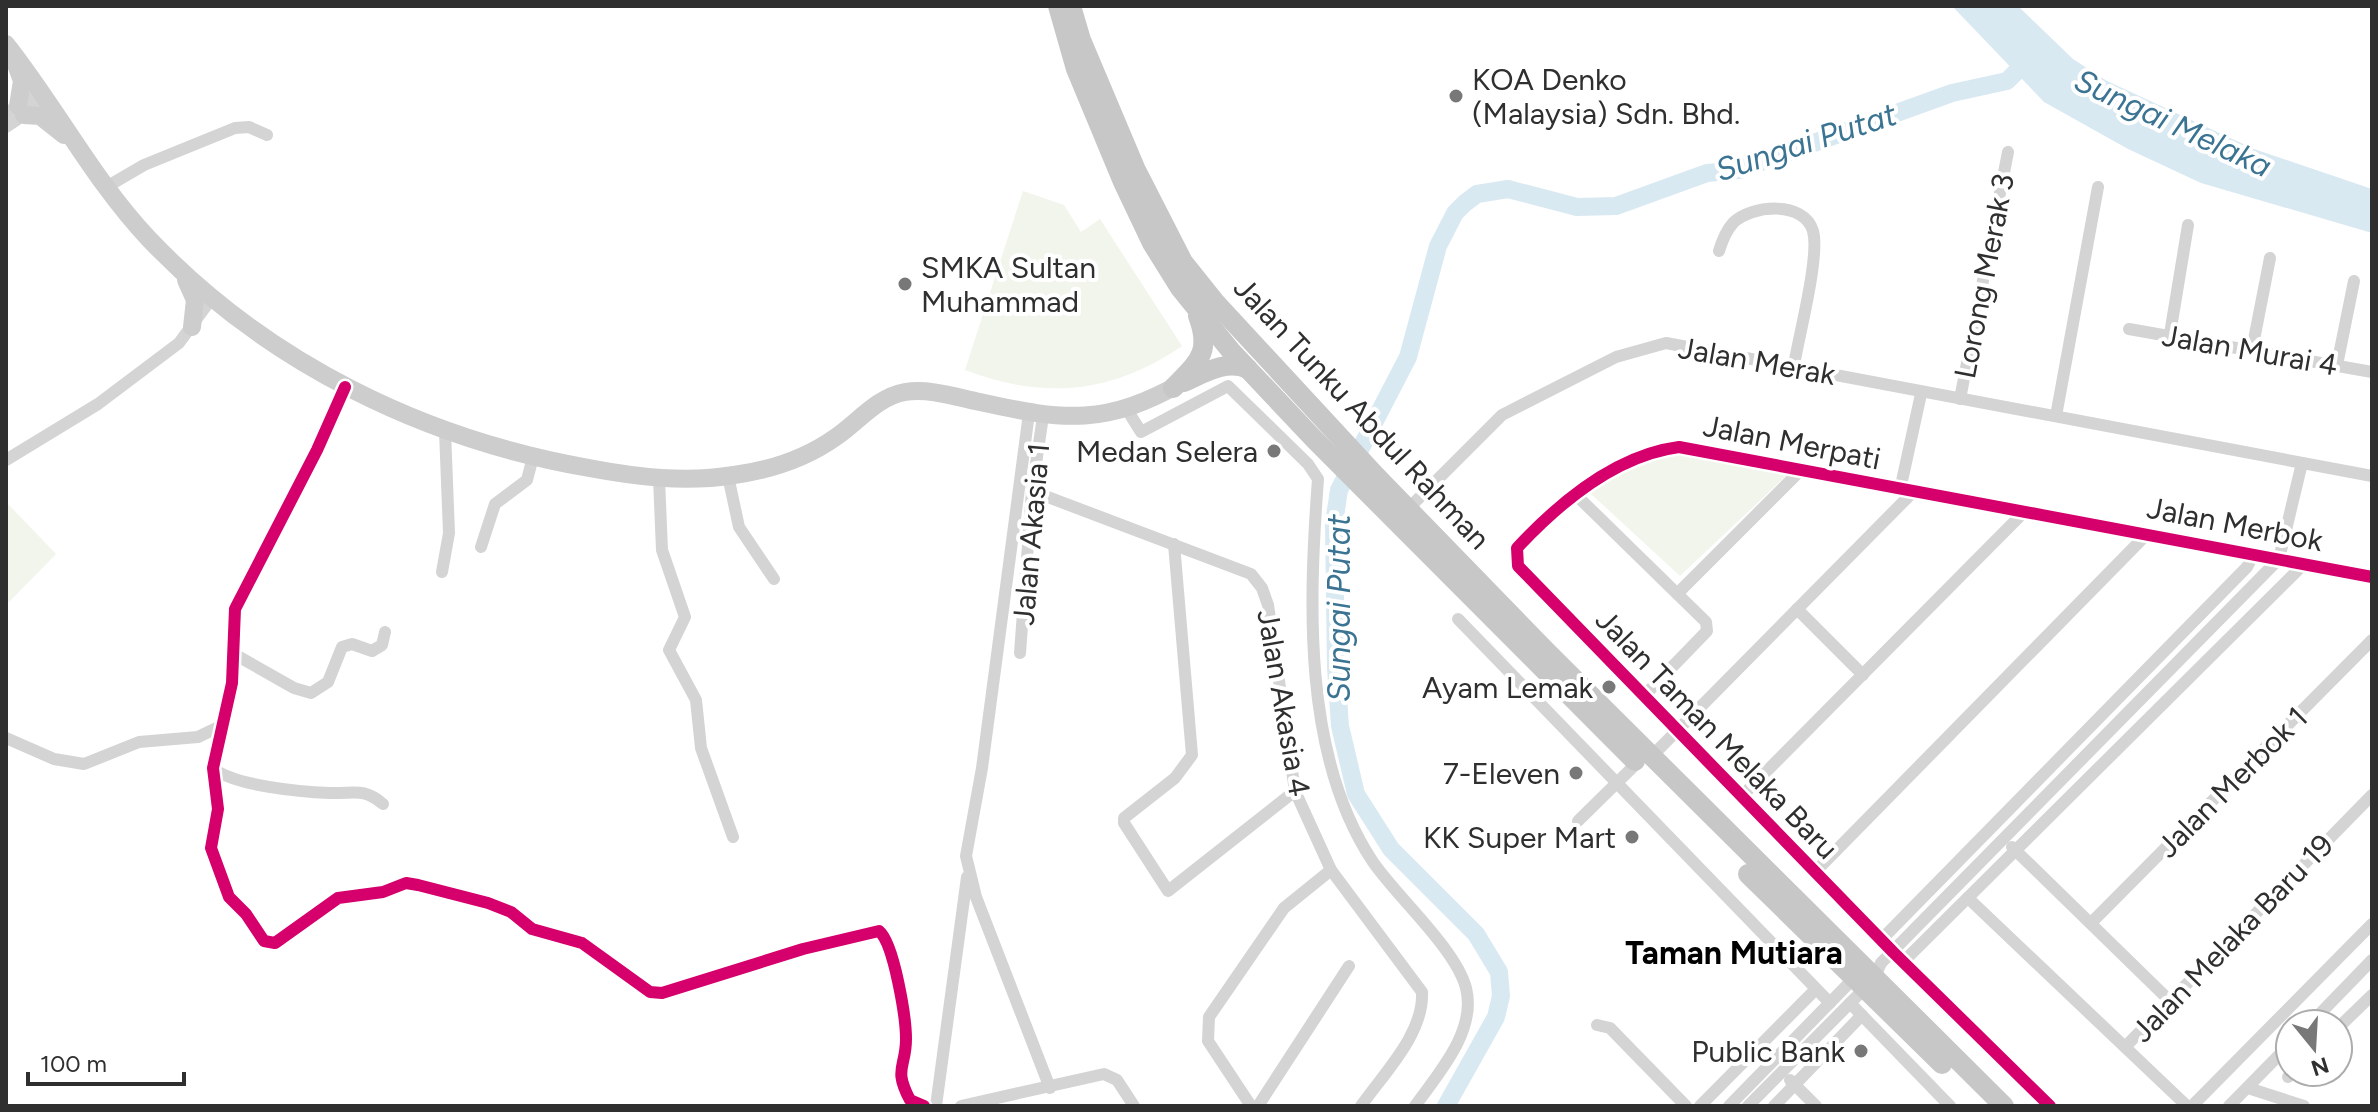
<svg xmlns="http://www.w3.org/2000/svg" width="2378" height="1112" font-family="Figtree,sans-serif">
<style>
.green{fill:#f1f5ec}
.water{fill:#d9e9f2}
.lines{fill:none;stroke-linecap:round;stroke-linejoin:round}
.river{stroke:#d9e9f2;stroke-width:18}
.street{stroke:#d4d4d4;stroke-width:12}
.secondary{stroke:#cdcdcd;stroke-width:18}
.primary{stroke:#c7c7c7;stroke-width:20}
.cycleway-casing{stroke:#fff;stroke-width:17}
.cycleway{stroke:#d6006c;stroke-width:12}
.poi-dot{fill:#787878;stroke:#fff;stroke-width:3}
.labels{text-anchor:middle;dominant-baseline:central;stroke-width:8;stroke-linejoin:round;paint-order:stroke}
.poi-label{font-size:30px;fill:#2f2f2f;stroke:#fff;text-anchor:end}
.street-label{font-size:30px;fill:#2f2f2f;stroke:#fff}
.water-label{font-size:32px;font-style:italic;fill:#3b7493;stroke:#fff}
.neighbourhood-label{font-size:32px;font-weight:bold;fill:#000;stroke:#fff}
</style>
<rect width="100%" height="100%" fill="#fff"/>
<g class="green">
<path d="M1023 191 1064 205 1081 232 1100 219 1182 346C1112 394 1044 400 965 370Z"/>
<polygon points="1684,450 1788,474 1680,576 1590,493 1603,480"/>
<polygon points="6,502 56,554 9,602 6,601"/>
</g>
<polygon class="water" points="1952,6 2018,6 2073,59 2107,81 2254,149 2372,189 2372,233 2201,183 2128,149 2044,102"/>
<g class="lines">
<polyline class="river" points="1446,1106 1496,1017 1501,996 1499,972 1476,934 1391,849 1356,794 1340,726 1336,668 1334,523 1339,490 1408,357 1438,246 1455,213 1465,203 1477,194 1508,189 1577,207 1616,206 1707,173 1739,170 1952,93 2007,81 2032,56"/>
<g class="street">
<polyline points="6,113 42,91"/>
<polyline points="6,127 48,99"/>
<polyline points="108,186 144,165 235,128 249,127 267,135"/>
<path d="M1719 251C1722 241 1726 231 1733 223 1751 205 1804 200 1813 231 1820 256 1799 335 1794 365"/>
<polyline points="2129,329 2372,372"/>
<polyline points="2170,334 2188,225"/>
<polyline points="2252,350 2270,258"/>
<polyline points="2337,365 2354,281"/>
<path d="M345 387 317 450 235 609 232 683 213 768 218 809 211 848 229 897 246 914 264 941 275 943 338 898 383 892 406 883 418 885 488 903 511 912 532 929 582 943 650 992 662 993 803 949 879 931C894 943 906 1018 906 1039 906 1068 893 1068 910 1100L924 1106"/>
<polyline points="1960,399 2008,152"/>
<path d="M1126 408 1141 432 1228 386 1308 464 1318 479C1309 600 1302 756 1373 862 1397 897 1456 949 1466 988 1477 1031 1438 1074 1415 1106"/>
<polyline points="1029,413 982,768 966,856 976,897 1050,1088"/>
<polyline points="2056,416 2098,187"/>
<polyline points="6,460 98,404 179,343 212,298"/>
<polyline points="728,476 739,527 774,579"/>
<polyline points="659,479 662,550 685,617 669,650 696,700 701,748 733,837"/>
<polyline points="1900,490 1921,394"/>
<path d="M1032 491 1251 574 1262 588 1268 605 1295 791 1331 870 1422 992C1424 1034 1384 1073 1361 1106"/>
<polyline points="1574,493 1706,622 1707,631 1644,696"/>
<polyline points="1409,508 1502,415 1616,357 1666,343 2372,476"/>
<polyline points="1174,544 1192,755 1175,778 1124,818 1124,823 1168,891 1295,791"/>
<polyline points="481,547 495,504 527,480 533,457"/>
<polyline points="442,572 449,533 445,431"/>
<polyline points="1678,593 1799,472"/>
<polyline points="1797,609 1863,675"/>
<polyline points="1458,619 1830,1003"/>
<polyline points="1020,653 1032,491 1043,416"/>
<polyline points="234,654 294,688 311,693 328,682 342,647 352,644 372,651 382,645 385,632"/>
<polyline points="6,738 54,759 84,764 139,742 198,737 223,725"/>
<polyline points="1651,757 1913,492"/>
<path d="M213 768C234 786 302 792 330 793 354 794 363 787 383 804"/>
<polyline points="1742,796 2024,512"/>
<polyline points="1578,821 1637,763"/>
<polyline points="2012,847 2170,1001"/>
<polyline points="1815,872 2148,533"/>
<polyline points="1968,898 2187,1106"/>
<polyline points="2091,923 2372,640"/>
<polyline points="1881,940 2247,567 2254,554"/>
<polyline points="1903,962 2304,564"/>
<polyline points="1850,1003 1950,1106"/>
<polyline points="2310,1024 2372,960"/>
<polyline points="1597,1025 1610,1028 1686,1106"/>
<polyline points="2338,1028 2372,995"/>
<polyline points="2125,1047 2372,795"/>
<polyline points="2288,1077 2293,1072"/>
<polyline points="1790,1080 1816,1106"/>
<polyline points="2248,1088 2304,1106"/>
<polyline points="936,1106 967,877"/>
<polyline points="961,1106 1104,1074 1117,1080 1134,1106"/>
<polyline points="1251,1106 1208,1041 1209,1017 1284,908 1331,870"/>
<polyline points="1258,1106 1349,966"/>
<polyline points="1700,1106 1816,989"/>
<polyline points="1729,1106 1858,974"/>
<polyline points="1748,1106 1874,979 1881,963 2279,559 2302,463"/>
<polyline points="1774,1106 1862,1015"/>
<path d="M2050 1106 1893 952 1518 566 1517 548C1558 504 1616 455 1679 447L2372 577"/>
<polyline points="2192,1106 2372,924"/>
<polyline points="2229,1106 2290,1044"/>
</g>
<g class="secondary">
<path d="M6 44C56 107 94 181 149 239 266 362 423 439 589 468 637 477 685 483 734 475 771 470 805 459 836 437 858 422 877 397 905 392 929 388 956 397 980 402 1065 421 1106 426 1185 381"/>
<polyline points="15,62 22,81 18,106"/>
<polyline points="24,115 40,116 64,135"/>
<polyline points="186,280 195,300 192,327"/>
</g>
<g class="primary">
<polyline points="1058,6 1076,69 1123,182 1152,243 1180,288 1231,351 1313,438 1635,761"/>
<polyline points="1071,6 1081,40 1135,168 1183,262 1215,302 1376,476 1547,652 2004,1106"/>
<path d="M1184 382C1204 373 1227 359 1248 369"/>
<path d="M1173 388C1198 362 1212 353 1198 316"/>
<polyline points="1748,874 1942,1064"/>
</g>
<defs>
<g id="cycleway">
<path d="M345 387 317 450 235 609 232 683 213 768 218 809 211 848 229 897 246 914 264 941 275 943 338 898 383 892 406 883 418 885 488 903 511 912 532 929 582 943 650 992 662 993 803 949 879 931C894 943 906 1018 906 1039 906 1068 893 1068 910 1100L924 1106"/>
<path d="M2050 1106 1893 952 1518 566 1517 548C1558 504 1616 455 1679 447L2372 577"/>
</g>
</defs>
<use href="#cycleway" class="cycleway-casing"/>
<use href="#cycleway" class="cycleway"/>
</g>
<g class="poi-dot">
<circle cx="1456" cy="96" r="8"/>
<circle cx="905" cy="284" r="8"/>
<circle cx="1274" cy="451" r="8"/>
<circle cx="1609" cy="687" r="8"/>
<circle cx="1576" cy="773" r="8"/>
<circle cx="1632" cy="837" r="8"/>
<circle cx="1861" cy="1051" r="8"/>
</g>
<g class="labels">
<g class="poi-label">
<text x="1472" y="79" text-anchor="start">KOA Denko<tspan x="1472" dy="34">(Malaysia) Sdn. Bhd.</tspan></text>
<text x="921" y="267" text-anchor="start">SMKA Sultan<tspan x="921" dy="34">Muhammad</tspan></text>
<text x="1258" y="451">Medan Selera</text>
<text x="1593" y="687">Ayam Lemak</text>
<text x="1560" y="773">7-Eleven</text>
<text x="1616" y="837">KK Super Mart</text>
<text x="1845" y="1051">Public Bank</text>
</g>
<g class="street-label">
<text transform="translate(1984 276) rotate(-79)">Lorong Merak 3</text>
<text transform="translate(2250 350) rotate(10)">Jalan Murai 4</text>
<text transform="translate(1757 361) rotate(10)">Jalan Merak</text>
<text transform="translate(1362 413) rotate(47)">Jalan Tunku Abdul Rahman</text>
<text transform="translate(1792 442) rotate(11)">Jalan Merpati</text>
<text transform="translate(2235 524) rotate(11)">Jalan Merbok</text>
<text transform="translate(1031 534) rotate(-85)">Jalan Akasia 1</text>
<text transform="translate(1284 703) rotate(80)">Jalan Akasia 4</text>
<text transform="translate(1717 734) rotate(46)">Jalan Taman Melaka Baru</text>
<text transform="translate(2232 782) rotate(-45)">Jalan Merbok 1</text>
<text transform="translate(2232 938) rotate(-46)">Jalan Melaka Baru 19</text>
</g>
<g class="water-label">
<text transform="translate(2173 123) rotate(25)">Sungai Melaka</text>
<text transform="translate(1806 142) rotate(-18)">Sungai Putat</text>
<text transform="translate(1339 608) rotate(-90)">Sungai Putat</text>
</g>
<g class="neighbourhood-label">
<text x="1734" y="953">Taman Mutiara</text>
</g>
</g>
<rect width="2378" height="1112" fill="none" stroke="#2f2f2f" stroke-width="16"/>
<g transform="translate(2314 1048) rotate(162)"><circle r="38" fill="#ffffff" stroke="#acacac" stroke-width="2"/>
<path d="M0-6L14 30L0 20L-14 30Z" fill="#787878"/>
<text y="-12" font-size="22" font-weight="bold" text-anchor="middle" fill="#2f2f2f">N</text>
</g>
<path d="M28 1072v12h156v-12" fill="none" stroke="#2f2f2f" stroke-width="4"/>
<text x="40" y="1072" font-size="24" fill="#2f2f2f" stroke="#ffffff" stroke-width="6" paint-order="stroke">100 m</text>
</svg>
